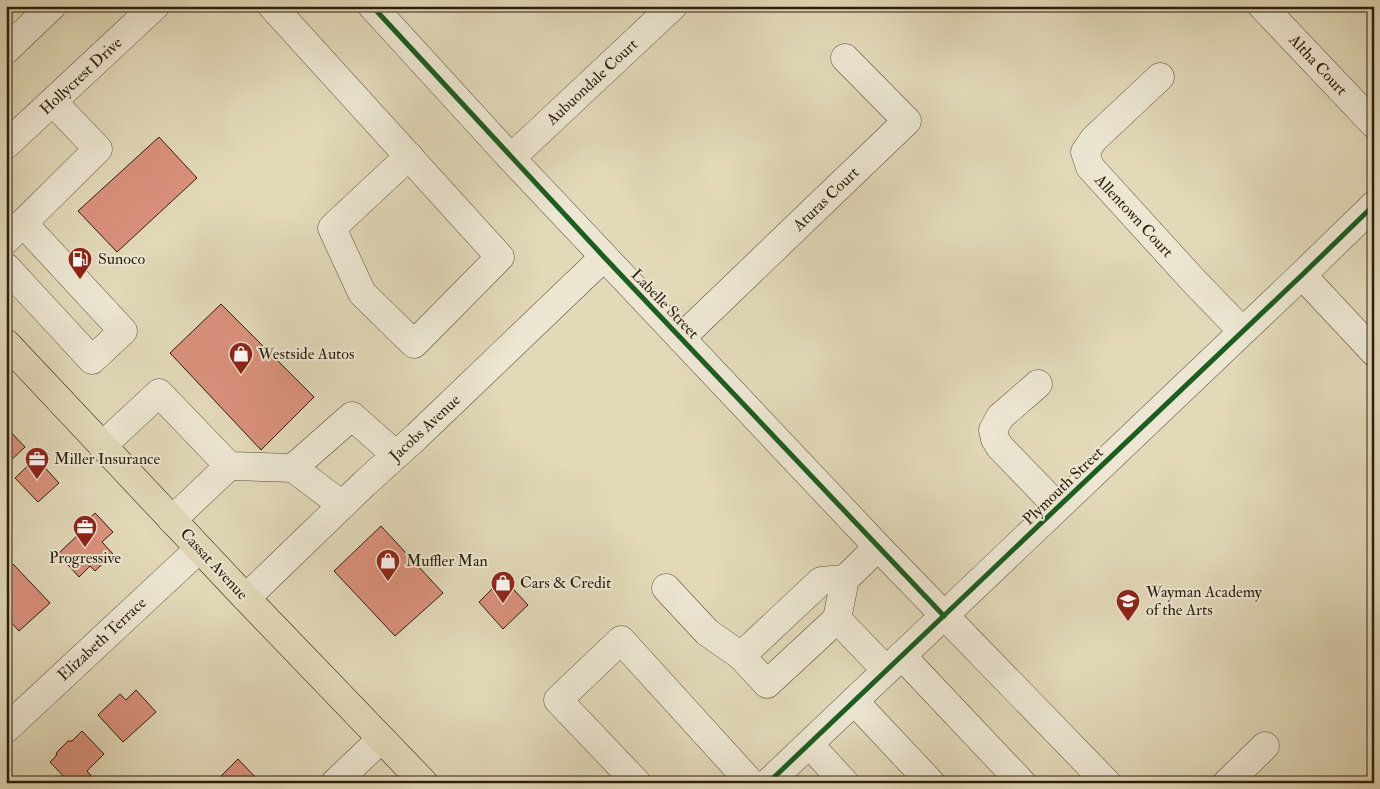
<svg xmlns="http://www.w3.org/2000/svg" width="1380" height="789" font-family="'IM FELL Double Pica',serif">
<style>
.building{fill:#da917d;stroke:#2b1e0c}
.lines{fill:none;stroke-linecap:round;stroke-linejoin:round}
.minor-casing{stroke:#594d37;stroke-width:29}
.major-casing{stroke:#2b1e0c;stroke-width:29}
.minor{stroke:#ece6d2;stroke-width:28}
.major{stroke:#e2d9b9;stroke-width:28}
.cycleway-casing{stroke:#ece6d2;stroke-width:8}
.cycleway{stroke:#1b5e20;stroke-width:5}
.labels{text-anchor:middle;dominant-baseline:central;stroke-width:4;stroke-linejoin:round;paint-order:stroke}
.street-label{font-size:16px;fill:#2b1e0c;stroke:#ece6d2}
.poi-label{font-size:16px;fill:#2b1e0c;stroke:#ece6d2;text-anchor:start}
</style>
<rect width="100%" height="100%" fill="#e2d9b9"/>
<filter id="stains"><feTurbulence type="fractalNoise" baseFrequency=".004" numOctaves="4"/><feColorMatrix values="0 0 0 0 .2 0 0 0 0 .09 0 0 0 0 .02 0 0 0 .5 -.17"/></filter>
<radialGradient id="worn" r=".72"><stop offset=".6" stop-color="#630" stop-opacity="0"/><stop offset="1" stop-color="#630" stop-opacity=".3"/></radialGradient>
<g class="building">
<polygon points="159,137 197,178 117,252 78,211"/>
<polygon points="221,304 314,397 261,450 170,353"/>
<polygon points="6,427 25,447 6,465"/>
<polygon points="36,458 59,483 38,502 15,478"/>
<polygon points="95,513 113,532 102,542 113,554 95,571 90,566 79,577 58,554 83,530 80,527"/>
<polygon points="381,526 443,593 395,636 334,571"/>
<polygon points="13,564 50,603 19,631 6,617 6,570"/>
<polygon points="503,578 528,605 503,629 479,602"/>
<polygon points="136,690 156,712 123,742 98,715 120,694 126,700"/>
<polygon points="82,731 104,754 87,771 92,777 86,783 70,783 50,762 56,756 57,752 68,741 72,741"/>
<polygon points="238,759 257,779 253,783 214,783"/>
</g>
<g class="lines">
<defs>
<g id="minor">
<polyline points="272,6 500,257 414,344 362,293 332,228 409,156"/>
<polyline points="372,6 511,158 878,547 1107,783"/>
<polyline points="1262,6 1374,124"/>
<polyline points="6,50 52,6"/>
<polyline points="1160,77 1094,139 1085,152 1090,167 1192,279 1242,331"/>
<polyline points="6,145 155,6"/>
<polyline points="511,158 673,6"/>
<polyline points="6,240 98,149 53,102"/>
<polyline points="6,267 92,360 123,331 23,223"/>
<polyline points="1302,275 1374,352"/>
<polyline points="681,338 907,121 845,58"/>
<polyline points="1038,384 1000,417 993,430 995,439 1000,447 1058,507"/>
<polyline points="102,446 159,393 229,466 293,468"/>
<polyline points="342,505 293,468 352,416 396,455"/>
<polyline points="172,520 229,466"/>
<polyline points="878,547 845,579 837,619 886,670"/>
<polyline points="666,588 707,632 741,656 821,581 845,579"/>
<polyline points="246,598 364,484 417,436 604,257"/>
<polyline points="741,656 767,684 837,619"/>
<polyline points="902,656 1022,783"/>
<polyline points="854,701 931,783"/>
<polyline points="6,729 199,549"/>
<polyline points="809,744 845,783"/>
<polyline points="335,783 381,739"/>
<polyline points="637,783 558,700 621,640 751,783"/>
<polyline points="768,783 1302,275 1374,205"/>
<polyline points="1227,783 1265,746"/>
</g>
<polyline id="major" points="6,343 246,598 424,783"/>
</defs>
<use href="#minor" class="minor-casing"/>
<use href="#major" class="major-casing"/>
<use href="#minor" class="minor"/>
<use href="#major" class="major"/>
<defs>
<g id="cycleway">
<polyline points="372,6 604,257 944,616"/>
<polyline points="768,783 1302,275 1374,205"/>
</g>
</defs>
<use href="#cycleway" class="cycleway-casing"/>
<use href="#cycleway" class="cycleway"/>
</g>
<defs>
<symbol id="fuel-pin" viewBox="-11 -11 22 30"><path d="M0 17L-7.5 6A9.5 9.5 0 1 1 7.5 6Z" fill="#8f2418" stroke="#ece6d2"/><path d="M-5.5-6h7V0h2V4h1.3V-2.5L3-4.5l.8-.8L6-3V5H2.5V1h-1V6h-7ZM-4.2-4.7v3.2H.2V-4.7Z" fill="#fff"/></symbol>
<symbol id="shop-pin" viewBox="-11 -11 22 30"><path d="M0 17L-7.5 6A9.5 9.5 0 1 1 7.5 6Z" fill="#8f2418" stroke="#ece6d2"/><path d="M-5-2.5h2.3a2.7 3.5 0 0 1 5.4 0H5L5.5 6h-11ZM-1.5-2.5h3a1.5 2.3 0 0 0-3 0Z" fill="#fff"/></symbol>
<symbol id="office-pin" viewBox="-11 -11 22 30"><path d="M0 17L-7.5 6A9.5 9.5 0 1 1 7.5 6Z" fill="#8f2418" stroke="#ece6d2"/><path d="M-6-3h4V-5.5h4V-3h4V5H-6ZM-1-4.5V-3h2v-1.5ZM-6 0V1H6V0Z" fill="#fff"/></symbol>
<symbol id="school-pin" viewBox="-11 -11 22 30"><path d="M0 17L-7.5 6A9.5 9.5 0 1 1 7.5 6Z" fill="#8f2418" stroke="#ece6d2"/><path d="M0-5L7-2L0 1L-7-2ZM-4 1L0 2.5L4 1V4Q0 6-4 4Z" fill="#fff"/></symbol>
</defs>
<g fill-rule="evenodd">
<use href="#fuel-pin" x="66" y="245" width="28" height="38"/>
<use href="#shop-pin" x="227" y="340" width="28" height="38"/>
<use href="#office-pin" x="23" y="445" width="28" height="38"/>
<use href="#office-pin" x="71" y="513" width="28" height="38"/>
<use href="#shop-pin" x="374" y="547" width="28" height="38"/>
<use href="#shop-pin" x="489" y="569" width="28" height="38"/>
<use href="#school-pin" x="1114" y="587" width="28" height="38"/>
</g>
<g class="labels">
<g class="street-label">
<text transform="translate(1318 65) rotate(47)">Altha Court</text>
<text transform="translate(81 76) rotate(-43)">Hollycrest Drive</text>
<text transform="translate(592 82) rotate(-43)">Aubuondale Court</text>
<text transform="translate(826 199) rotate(-44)">Aturas Court</text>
<text transform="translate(1134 216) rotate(47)">Allentown Court</text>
<text transform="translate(665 304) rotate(46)">Labelle Street</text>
<text transform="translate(425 428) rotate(-43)">Jacobs Avenue</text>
<text transform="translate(1063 486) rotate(-44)">Plymouth Street</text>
<text transform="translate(214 564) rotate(47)">Cassat Avenue</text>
<text transform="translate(102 639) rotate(-43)">Elizabeth Terrace</text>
</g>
<g class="poi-label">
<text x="98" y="259">Sunoco</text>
<text x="258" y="354">Westside Autos</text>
<text x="54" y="459">Miller Insurance</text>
<text x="85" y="558" text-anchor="middle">Progressive</text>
<text x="406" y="561">Muffler Man</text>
<text x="520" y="583">Cars &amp; Credit</text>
<text x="1146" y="592">Wayman Academy<tspan x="1146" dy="18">of the Arts</tspan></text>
</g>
</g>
<rect width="1380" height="789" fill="none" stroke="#e2d9b9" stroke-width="25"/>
<rect x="8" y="8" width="1365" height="774" fill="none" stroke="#2b1e0c" stroke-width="2.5"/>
<rect x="12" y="12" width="1355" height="764" fill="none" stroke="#2b1e0c"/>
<rect width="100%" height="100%" filter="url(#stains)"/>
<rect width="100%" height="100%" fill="url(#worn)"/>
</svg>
